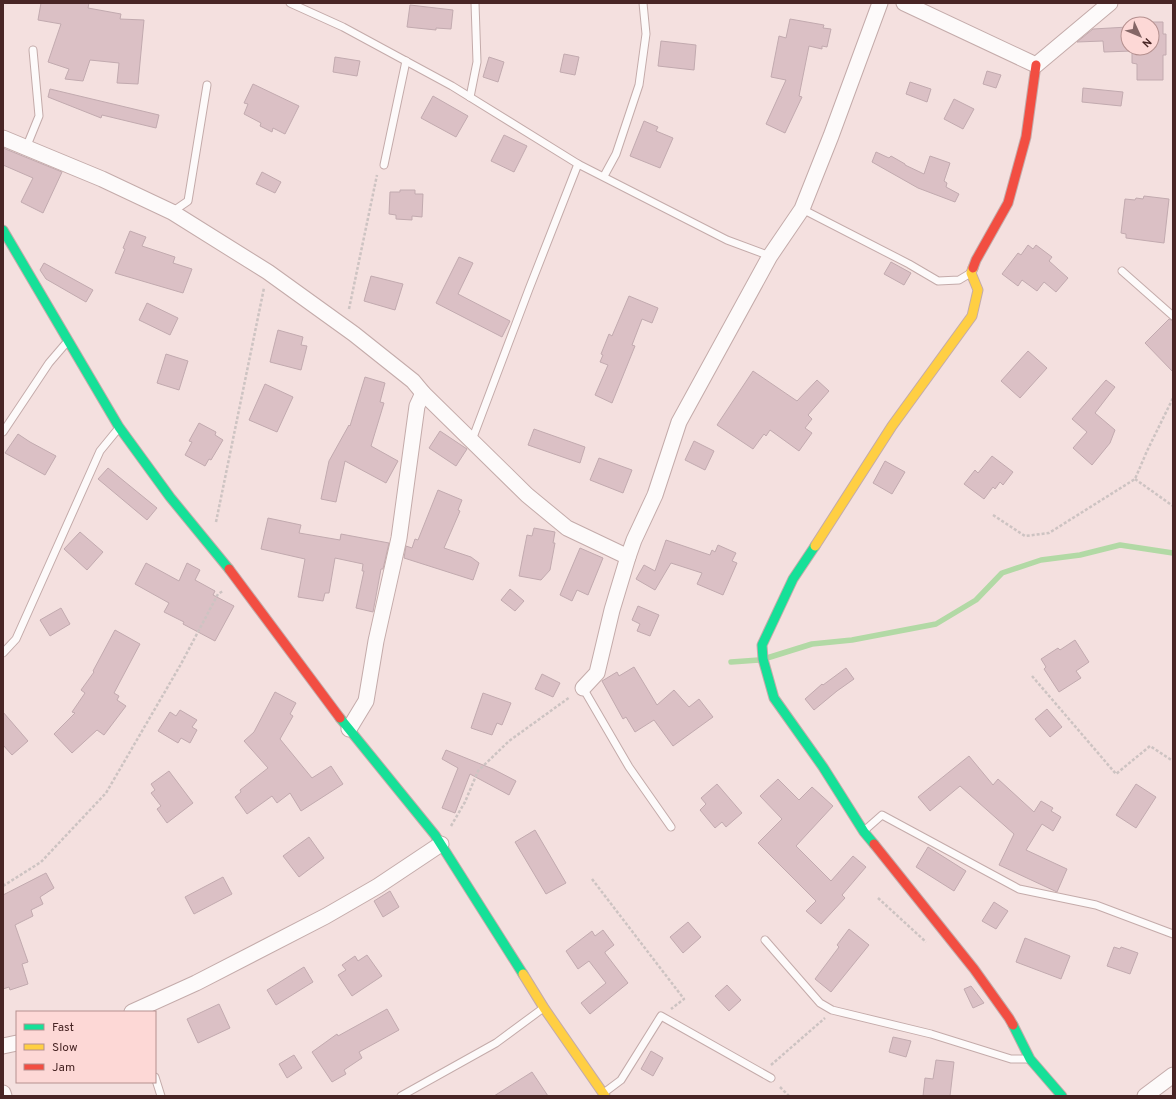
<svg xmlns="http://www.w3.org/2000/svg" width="1176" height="1099" font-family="Overpass,sans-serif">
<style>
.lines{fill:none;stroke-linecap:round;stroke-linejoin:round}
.stream{stroke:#b2d9a5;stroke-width:5.5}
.building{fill:#dbc0c5;stroke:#c2aaaf}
.lane-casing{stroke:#c4abaa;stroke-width:9}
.street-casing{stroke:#c4abaa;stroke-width:17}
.fast-casing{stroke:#c4abaa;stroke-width:11}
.slow-casing{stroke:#c4abaa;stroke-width:11}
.jam-casing{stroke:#c4abaa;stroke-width:11}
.path{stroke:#cdc3c2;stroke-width:2.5;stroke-dasharray:3 2;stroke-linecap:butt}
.lane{stroke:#fdfafa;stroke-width:7}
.street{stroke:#fdfafa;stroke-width:15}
.fast{stroke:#16e098;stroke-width:9}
.slow{stroke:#ffcf43;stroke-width:9}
.jam{stroke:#f24e42;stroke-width:9}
</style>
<rect width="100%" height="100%" fill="#f4e0df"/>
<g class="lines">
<g class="stream">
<polyline points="767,658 812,644 852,640 936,624 976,600 1002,573 1041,560 1080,555 1120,545 1173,553"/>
<polyline points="731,662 759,660"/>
</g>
</g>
<g class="building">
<polygon points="41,3 89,3 88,8 121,14 120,19 144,20 138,84 117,83 119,63 90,60 83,81 65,79 69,69 48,62 61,24 38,20"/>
<polygon points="410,5 453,10 451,29 436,28 436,30 407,27"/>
<polygon points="790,19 824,25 823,28 831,29 827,47 822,46 822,49 809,46 799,96 802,97 785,133 766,124 786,80 771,77 779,36 786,38"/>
<polygon points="1133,22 1163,22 1163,34 1166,34 1166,55 1163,55 1163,80 1137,80 1137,64 1132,63 1132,51 1104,52 1103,41 1077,42 1093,29 1128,27 1128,48 1152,48 1152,24 1133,24"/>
<polygon points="661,41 696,45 694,70 658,66"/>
<polygon points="564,54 579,57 575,75 560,72"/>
<polygon points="335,57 360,61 357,76 333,72"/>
<polygon points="489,57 504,62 498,82 483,77"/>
<polygon points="987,71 1001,75 996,88 983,84"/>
<polygon points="910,82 931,89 927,102 906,94"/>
<polygon points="253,84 299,106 285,134 273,128 272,132 260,126 261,123 244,114 248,104 244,103"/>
<polygon points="1083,88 1123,92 1121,106 1082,102"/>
<polygon points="50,89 159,115 156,128 102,115 101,118 48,97"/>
<polygon points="433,96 468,116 456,137 421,118"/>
<polygon points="954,99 974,109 963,129 944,119"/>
<polygon points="644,121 658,127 656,131 673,138 660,168 630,156"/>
<polygon points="504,135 527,146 514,172 491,161"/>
<polygon points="3,148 62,172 43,213 21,202 33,178 3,165"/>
<polygon points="876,152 889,158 891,156 905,164 905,165 924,174 930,156 950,163 944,181 947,183 946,187 959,194 955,202 918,188 872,162"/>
<polygon points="262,172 281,182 275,193 256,184"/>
<polygon points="400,190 415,190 415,194 423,194 422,217 412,216 412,220 396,219 396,215 389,214 390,192 400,192"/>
<polygon points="1144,196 1169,199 1164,243 1126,238 1126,234 1121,233 1125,199 1135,200 1136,198 1143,199"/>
<polygon points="130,231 146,237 142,246 175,257 173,263 192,269 183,293 115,273 125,249 123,248"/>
<polygon points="1028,245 1033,249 1036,245 1052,257 1049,261 1068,278 1056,292 1044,282 1037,291 1022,280 1018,286 1002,274 1018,253 1021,255"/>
<polygon points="459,257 473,263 458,294 510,321 502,337 436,303"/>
<polygon points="891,262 911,273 904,285 884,274"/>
<polygon points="44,263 93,290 86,302 46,279 40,270"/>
<polygon points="371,276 403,284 395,310 364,301"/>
<polygon points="629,296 658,308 652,323 642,319 632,345 635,346 612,403 595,395 608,365 600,362 603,355 601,354 609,334 612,336"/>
<polygon points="147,303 178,318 170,335 139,320"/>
<polygon points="1169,319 1173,321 1173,372 1145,343"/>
<polygon points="278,330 303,337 301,345 307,346 301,370 270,362"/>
<polygon points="1028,351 1047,368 1020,398 1001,381"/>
<polygon points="166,354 188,361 179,390 157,383"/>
<polygon points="753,371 797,401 817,380 829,391 808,415 812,419 805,428 812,433 799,451 770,430 766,436 764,434 753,449 717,425"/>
<polygon points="365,377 385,383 380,402 384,403 371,446 398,461 386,483 345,461 336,502 321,499 329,461 349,425 350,426"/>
<polygon points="1106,380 1115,387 1095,413 1115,430 1110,443 1092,465 1073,448 1087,432 1072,419"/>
<polygon points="265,384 293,397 277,432 249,420"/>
<polygon points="199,423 216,432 215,435 223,440 211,460 209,459 205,466 185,455 192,442 189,441"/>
<polygon points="534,429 585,447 580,463 528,445"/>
<polygon points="440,431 467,449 456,466 429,448"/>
<polygon points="18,434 30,442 56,456 45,475 5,453"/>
<polygon points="694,441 714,451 705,470 685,460"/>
<polygon points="992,456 1013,472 1003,485 1000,482 995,489 993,487 984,499 964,484 975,470 978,473"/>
<polygon points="599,458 632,470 623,493 590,480"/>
<polygon points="885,461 905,472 892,494 873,483"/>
<polygon points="108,468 157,508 147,520 98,479"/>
<polygon points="438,490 462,500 458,510 460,511 444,548 471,557 479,563 473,580 404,558 406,546 412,548 415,539 418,540"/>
<polygon points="268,518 301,525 299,533 340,540 341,534 389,543 383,569 381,569 373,612 356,608 364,571 362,571 363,564 335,558 329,593 325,593 323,601 298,597 305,559 261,549"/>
<polygon points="534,528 555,532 553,543 555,543 550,570 541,580 519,576 527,535 532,536"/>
<polygon points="80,532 103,552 87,570 64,549"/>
<polygon points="666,540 710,555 712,550 715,552 718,545 736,553 732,561 737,563 723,595 697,584 702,573 671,563 655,590 636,579 644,565 655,571"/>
<polygon points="580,548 603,558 588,595 577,590 572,601 560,595"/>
<polygon points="146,563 179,581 187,563 200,570 195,580 215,591 213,595 234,606 215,641 183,624 184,622 164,612 169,603 135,584"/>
<polygon points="510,589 524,601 515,611 501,600"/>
<polygon points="638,606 659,615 650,636 637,631 640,624 632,620"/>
<polygon points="61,608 70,624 50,636 40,620"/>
<polygon points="115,630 140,644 114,693 119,696 117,700 126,706 104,735 97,730 72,753 54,734 75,713 72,712 85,693 81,690 94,672 93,671"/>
<polygon points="1075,640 1089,662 1076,671 1081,678 1059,692 1044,669 1046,667 1041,659 1058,648 1060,650"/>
<polygon points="634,667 657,705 674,690 689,707 699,699 713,717 673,746 654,720 635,732 626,717 623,719 602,681 617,672 619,676"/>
<polygon points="846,668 854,679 837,691 814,710 805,699 822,684 823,685"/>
<polygon points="542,674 560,683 553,697 535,689"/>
<polygon points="275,692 296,703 290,714 293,716 280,739 312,778 331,766 343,784 301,811 290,793 277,803 272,796 247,814 235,797 241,792 240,790 268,768 244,741 254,732"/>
<polygon points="483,693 511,703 502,725 497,723 492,735 471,728"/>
<polygon points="1047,709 1062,727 1050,737 1035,719"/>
<polygon points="180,710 197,720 192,727 197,730 190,743 181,738 178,743 158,731 170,712 176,716"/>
<polygon points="3,712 28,741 12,755 3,745"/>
<polygon points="446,750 493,769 516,781 509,795 470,774 455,813 442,808 458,768 442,759"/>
<polygon points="969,756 993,785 998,779 1034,812 1041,801 1053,808 1051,811 1061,817 1053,831 1042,824 1026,850 1067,869 1057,892 999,865 1014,834 960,786 930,811 918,797"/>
<polygon points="169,771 193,803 167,823 157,809 161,806 151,793 155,790 151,784"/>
<polygon points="778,779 799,800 812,787 833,806 796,846 831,881 853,856 866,867 842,895 845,898 821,924 806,911 816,901 758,843 782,819 760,796"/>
<polygon points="717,784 742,813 726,827 722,822 715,828 700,810 706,804 701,798"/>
<polygon points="1136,784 1156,797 1136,828 1116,815"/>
<polygon points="535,830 566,883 546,894 515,842"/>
<polygon points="309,837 324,858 299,877 283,856"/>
<polygon points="928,847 966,871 954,891 916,867"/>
<polygon points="46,873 54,888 40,897 43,904 31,910 33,916 15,925 28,962 22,964 28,984 10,990 9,987 3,989 3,895"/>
<polygon points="223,877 232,894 194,914 185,897"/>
<polygon points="390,891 399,907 383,917 374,901"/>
<polygon points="994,902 1008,911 996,929 982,921"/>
<polygon points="688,922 701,937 683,953 670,937"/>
<polygon points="849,929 869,945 831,992 815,979 839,947 837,945"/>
<polygon points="603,930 614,945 605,952 605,953 628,983 590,1014 581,1003 606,983 589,961 578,969 566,951 592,931 595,936"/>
<polygon points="1025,938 1070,956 1061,979 1016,962"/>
<polygon points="1114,947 1120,949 1121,947 1138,953 1130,974 1107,966"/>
<polygon points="367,955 382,976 352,996 338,975 346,970 342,965 355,956 358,961"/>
<polygon points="304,967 313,982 276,1005 267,990"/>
<polygon points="727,985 741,1000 729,1011 715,996"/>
<polygon points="971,986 984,1003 973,1008 964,989"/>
<polygon points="219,1004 230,1028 198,1043 187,1019"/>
<polygon points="387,1009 399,1030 359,1052 362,1058 344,1070 346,1074 332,1082 312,1052 337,1034 338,1036"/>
<polygon points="893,1037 911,1041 906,1057 889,1052"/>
<polygon points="651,1051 663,1058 653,1076 641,1069"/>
<polygon points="294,1055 302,1068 287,1078 279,1064"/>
<polygon points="936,1060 954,1062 950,1096 923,1096 925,1078 933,1079"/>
<polygon points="532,1072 548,1096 494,1096"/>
</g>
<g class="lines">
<defs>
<g id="lane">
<polyline points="290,3 343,27 452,86 578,164 727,240 770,256"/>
<polyline points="470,97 477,62 475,3"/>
<polyline points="26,148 39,116 33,50"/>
<polyline points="384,165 406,61"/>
<polyline points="604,176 616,154 639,85 646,34 643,3"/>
<polyline points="802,209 909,264 938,281 959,280 969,274"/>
<polyline points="172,212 188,201 207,85"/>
<polyline points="1122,271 1173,316"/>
<polyline points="3,432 49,363 67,342"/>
<polyline points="472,440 529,289 578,164"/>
<polyline points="3,653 16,639 100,451 118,429"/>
<polyline points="583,688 629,767 671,827"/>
<polyline points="865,830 882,815 1019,889 1096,905 1173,934"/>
<polyline points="765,940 820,1003 832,1010 931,1034 1011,1059 1027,1059"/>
<polyline points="155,1077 161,1096"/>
<polyline points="605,1092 621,1080 661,1016 771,1078"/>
<polyline points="401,1096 496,1043 542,1009"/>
</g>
<g id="street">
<polyline points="904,3 1036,65 1110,3"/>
<polyline points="3,138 102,179 172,212 268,272 354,334 413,381 423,393 527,495 567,528 628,557"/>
<polyline points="583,688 597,673 612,610 628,557 634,540 655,495 679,422 770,256 802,209 831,136 880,3"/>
<polyline points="349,729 366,701 376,641 399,538 417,406 423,393"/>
<polyline points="132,1012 196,983 326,916 378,886 441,844"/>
<polyline points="3,1046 17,1043"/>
<polyline points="3,1093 4,1096"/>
<polyline points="1145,1096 1173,1075"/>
</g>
<g id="fast">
<polyline points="3,230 119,427 170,497 229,569"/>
<polyline points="815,546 793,579 762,645 763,659 774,698 823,767 864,832 874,844"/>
<polyline points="340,718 435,835 523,974"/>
<polyline points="1013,1025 1030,1059 1062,1096"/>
</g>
<g id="slow">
<polyline points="815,546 892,426 972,316 978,290 971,273 973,268"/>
<polyline points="523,974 544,1008 605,1096"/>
</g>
<g id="jam">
<polyline points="973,268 976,260 1008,203 1026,137 1036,65"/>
<polyline points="229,569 340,718"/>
<polyline points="874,844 974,969 1009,1018 1013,1025"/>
</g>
</defs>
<use href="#lane" class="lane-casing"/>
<use href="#street" class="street-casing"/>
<use href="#fast" class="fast-casing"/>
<use href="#slow" class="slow-casing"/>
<use href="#jam" class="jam-casing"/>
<g class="path">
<polyline points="349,309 377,175"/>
<polyline points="1135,479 1173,506"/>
<polyline points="993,515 1025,536 1049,533 1135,479 1147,451 1173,398"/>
<polyline points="216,522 264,288"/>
<polyline points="1032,676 1116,774 1150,746 1173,761"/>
<polyline points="451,826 465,802 478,771 509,741 570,697"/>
<polyline points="592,879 684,999 671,1009"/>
<polyline points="3,886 41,862 106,793 181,664 218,594 223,591"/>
<polyline points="878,898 926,942"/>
<polyline points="771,1065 825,1018"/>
<polyline points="780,1087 789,1096"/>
</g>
<use href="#lane" class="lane"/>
<use href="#street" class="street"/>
<use href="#fast" class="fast"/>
<use href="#slow" class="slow"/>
<use href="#jam" class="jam"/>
</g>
<rect width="1176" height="1099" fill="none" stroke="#482525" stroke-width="8"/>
<rect x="16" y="1011" width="140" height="72" fill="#fdd8d6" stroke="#b5908f"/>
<rect x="24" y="1024" width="20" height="6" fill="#16e098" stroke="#b5908f"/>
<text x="52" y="1031" font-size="12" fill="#482525">Fast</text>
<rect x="24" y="1044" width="20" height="6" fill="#ffcf43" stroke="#b5908f"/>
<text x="52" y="1051" font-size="12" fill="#482525">Slow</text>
<rect x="24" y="1064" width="20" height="6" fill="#f24e42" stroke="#b5908f"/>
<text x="52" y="1071" font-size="12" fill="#482525">Jam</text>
<g transform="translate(1140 36) rotate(134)"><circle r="19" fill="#fdd8d6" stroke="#b5908f"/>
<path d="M0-3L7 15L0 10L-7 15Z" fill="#846666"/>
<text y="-6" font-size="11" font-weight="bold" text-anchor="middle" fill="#482525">N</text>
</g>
</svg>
